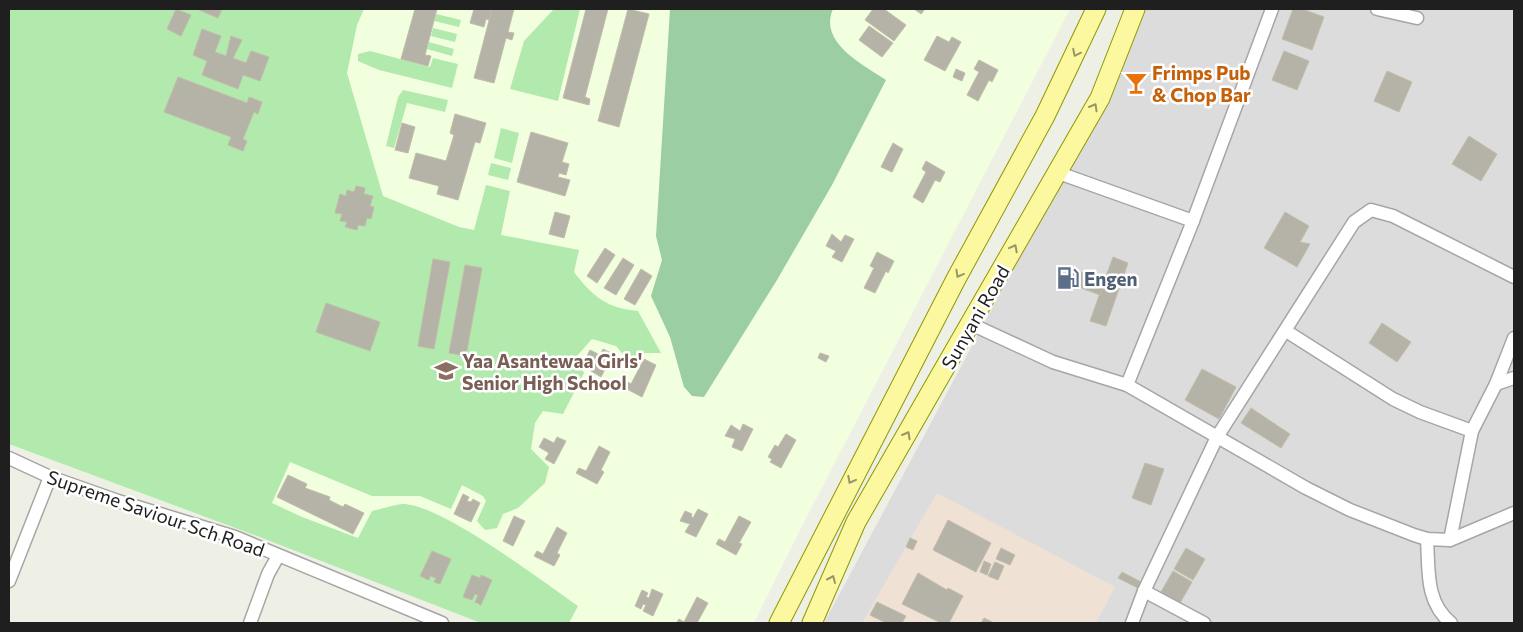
<svg xmlns="http://www.w3.org/2000/svg" width="1523" height="632" font-family="Commissioner,sans-serif">
<style>
.residential{fill:#dddcdc}
.commercial{fill:#f0e1d5}
.education{fill:#f2ffdf}
.grass{fill:#b2e9ac}
.forest{fill:#9bcea0}
.building{fill:#b5b3a8;stroke:#c1bda8}
.lines{fill:none;stroke-linecap:round;stroke-linejoin:round}
.street-casing{stroke:#a6a6a6;stroke-width:15}
.primary-casing{stroke:#8e9802;stroke-width:21}
.street{stroke:#fff;stroke-width:12}
.primary{stroke:#fbf89f;stroke-width:19}
.oneway{stroke:#989665}
.labels{text-anchor:middle;dominant-baseline:central;stroke-width:5;stroke-linejoin:round;paint-order:stroke}
.food-label{font-size:19px;font-weight:bold;fill:#c56008;stroke:#fff;text-anchor:start}
.service-label{font-size:19px;font-weight:bold;fill:#4e5e75;stroke:#fff;text-anchor:start}
.street-label{font-size:19px;fill:#1f1f1f;stroke:#fff}
.education-label{font-size:19px;font-weight:bold;fill:#785e54;stroke:#fff;text-anchor:start}
</style>
<rect width="100%" height="100%" fill="#eff0e5"/>
<polygon class="residential" points="1138,9 1514,9 1514,623 824,623 1068,166"/>
<polygon class="commercial" points="937,493 1115,587 1096,623 862,623"/>
<polygon class="education" points="9,9 1070,9 801,528 754,623 491,623 9,444"/>
<g class="grass">
<path d="M9 9H364L357 25 347 73 383 196 459 227 474 230 486 185 510 191 501 235 579 250 574 272C593 297 607 308 638 311L661 353H646L626 358 616 346 592 339 576 357 584 373 563 414 543 411 535 423 531 449 549 467 545 483 518 508 503 514 497 528 485 530 477 521 486 501 483 496 462 485 451 509 420 496H372L290 462 272 503 302 517 358 538 372 511C382 509 393 505 402 504 440 503 543 582 578 606L569 623H481L257 536 9 444Z"/>
<polygon points="554,9 580,9 558,101 510,89 524,41"/>
<polygon points="436,14 461,20 459,27 434,21"/>
<polygon points="433,28 457,34 455,42 431,36"/>
<polygon points="429,42 454,49 452,56 427,49"/>
<polygon points="370,51 430,67 433,58 458,64 452,88 379,70 358,61 358,54"/>
<polygon points="403,90 448,100 445,112 407,103 394,148 386,146 398,97"/>
<polygon points="501,128 519,133 512,163 494,158"/>
<polygon points="491,163 511,168 508,180 488,175"/>
</g>
<path class="forest" d="M670 9H833C818 43 864 65 886 80L832 185 777 280 704 397 692 396 684 387 670 337 651 296 662 260 656 236Z"/>
<g class="building">
<polygon points="176,9 191,15 181,36 167,29"/>
<polygon points="197,9 222,9 218,18"/>
<polygon points="415,9 437,9 425,55 431,56 428,66 401,59"/>
<polygon points="474,9 488,9 492,11 490,20 486,19 484,27 470,23"/>
<polygon points="492,9 514,9 508,32 514,33 512,40 506,38 494,83 474,78"/>
<polygon points="586,9 608,9 585,97 590,99 589,105 563,98"/>
<polygon points="628,9 649,14 619,127 598,121"/>
<polygon points="873,9 884,9 906,25 894,41 865,20"/>
<polygon points="914,9 925,9 921,14"/>
<polygon points="1293,9 1302,9 1324,17 1312,50 1282,39"/>
<polygon points="869,26 893,43 882,57 859,40"/>
<polygon points="202,29 221,36 215,52 226,56 231,36 242,40 233,58 246,63 251,51 269,57 260,81 243,75 238,89 202,75 207,61 193,55"/>
<polygon points="937,36 949,42 952,37 961,42 945,71 924,60"/>
<polygon points="1284,51 1309,61 1297,90 1272,80"/>
<polygon points="979,60 998,70 992,82 989,80 978,101 967,95 979,72 974,69"/>
<polygon points="956,69 965,73 962,81 953,77"/>
<polygon points="1387,71 1412,82 1399,112 1374,101"/>
<polygon points="178,77 247,103 249,97 262,102 258,114 254,112 243,139 247,141 243,151 228,145 231,137 164,112"/>
<polygon points="455,114 486,123 480,143 475,142 458,200 437,194 439,186 409,178 416,153 446,161 454,135 450,133"/>
<polygon points="402,123 415,127 408,153 395,150"/>
<polygon points="531,132 568,143 562,162 569,164 566,175 559,173 558,177 570,180 565,196 517,182"/>
<polygon points="1469,136 1497,154 1481,181 1452,164"/>
<polygon points="893,143 903,149 892,172 881,167"/>
<polygon points="926,161 945,172 940,182 935,180 923,203 913,197 926,172 922,169"/>
<polygon points="356,186 365,188 364,194 373,196 370,206 374,207 371,219 367,218 365,226 358,225 357,230 345,227 347,222 340,221 342,214 335,213 340,194 346,196 347,190 354,192"/>
<polygon points="555,212 570,216 564,238 549,234"/>
<polygon points="1285,212 1309,226 1300,242 1310,244 1297,267 1264,248"/>
<polygon points="832,234 841,242 845,235 854,239 842,262 832,257 836,251 826,246"/>
<polygon points="605,248 615,255 597,283 587,276"/>
<polygon points="877,252 894,261 888,273 886,271 875,293 864,288 874,268 870,266"/>
<polygon points="1113,257 1128,263 1106,326 1090,321"/>
<polygon points="623,258 634,265 616,295 604,288"/>
<polygon points="433,259 450,262 434,349 418,346"/>
<polygon points="465,265 482,268 466,356 449,353"/>
<polygon points="641,269 652,276 635,305 624,299"/>
<polygon points="1073,269 1105,281 1100,295 1068,283"/>
<polygon points="326,303 380,322 370,351 316,332"/>
<polygon points="1382,323 1411,342 1397,362 1369,343"/>
<polygon points="603,349 613,354 601,377 591,371 594,365 585,360 590,350 600,355"/>
<polygon points="820,353 829,356 826,362 818,358"/>
<polygon points="644,359 656,365 642,397 623,387 626,381 631,384"/>
<polygon points="1202,369 1236,387 1219,419 1185,400"/>
<polygon points="1251,408 1290,434 1281,448 1241,423"/>
<polygon points="743,424 753,429 742,451 732,447 735,439 725,436 731,425 740,431"/>
<polygon points="786,434 796,440 781,468 770,462 772,459 768,457 775,445 778,447"/>
<polygon points="557,437 566,441 554,464 545,459 549,453 539,447 544,438 554,443"/>
<polygon points="599,446 610,452 601,470 604,472 597,484 576,473 579,468 586,471"/>
<polygon points="1145,463 1164,469 1151,505 1132,498"/>
<polygon points="288,475 307,484 305,488 330,497 329,500 343,507 345,504 364,513 353,534 277,497"/>
<polygon points="463,494 469,497 467,501 471,502 473,499 480,503 471,522 454,514"/>
<polygon points="698,509 708,514 696,537 685,532 690,524 680,521 685,511 692,514 691,516 693,518"/>
<polygon points="514,516 525,521 513,546 503,541"/>
<polygon points="739,516 751,522 739,543 742,544 736,555 716,544 719,539 725,542"/>
<polygon points="948,520 991,543 976,572 933,550"/>
<polygon points="557,527 567,533 557,553 560,555 554,566 534,556 537,551 543,554"/>
<polygon points="910,538 917,541 913,550 906,547"/>
<polygon points="1001,548 1015,555 1010,565 996,559"/>
<polygon points="1186,548 1205,559 1193,580 1174,569"/>
<polygon points="432,551 451,559 440,584 434,582 436,578 430,576 429,580 420,576"/>
<polygon points="984,561 991,564 987,575 980,572"/>
<polygon points="995,562 1004,566 998,580 988,576"/>
<polygon points="1173,571 1192,582 1180,603 1161,592"/>
<polygon points="1122,572 1141,582 1138,588 1118,578"/>
<polygon points="918,573 947,590 948,588 963,596 949,623 941,623 902,604"/>
<polygon points="472,575 480,578 481,575 492,580 481,605 475,602 478,595 475,594 472,600 463,597"/>
<polygon points="652,589 663,594 653,616 643,611 646,605 643,604 641,609 635,606 642,590 648,593 646,597 649,598"/>
<polygon points="697,597 708,603 697,623 677,622 679,619 684,622"/>
<polygon points="877,602 906,616 902,623 886,623 870,615"/>
<polygon points="984,618 994,623 981,623"/>
</g>
<g class="lines">
<defs>
<g id="street">
<polyline points="1377,9 1417,18"/>
<polyline points="1056,172 1193,221"/>
<polyline points="971,324 1053,362 1127,385 1306,488 1350,510 1414,535 1427,539 1450,540 1514,513"/>
<polyline points="1286,331 1393,399 1420,412 1472,431"/>
<polyline points="1496,384 1514,378"/>
<polyline points="1127,385 1193,221 1272,9"/>
<polyline points="9,458 50,477 118,501 235,537 442,623"/>
<path d="M1427 539C1429 570 1425 602 1451 623"/>
<polyline points="1450,540 1472,431 1496,384 1514,338"/>
<polyline points="9,581 50,477"/>
<polyline points="1144,591 1204,623"/>
<polyline points="250,623 268,574 278,556"/>
<polyline points="1132,623 1144,591 1217,437 1354,222 1371,210 1393,216 1514,277"/>
</g>
<g id="primary">
<polyline points="779,623 956,279 1045,116 1096,9"/>
<polyline points="812,623 856,522 1100,98 1135,9"/>
</g>
</defs>
<use href="#street" class="street-casing"/>
<use href="#primary" class="primary-casing"/>
<use href="#street" class="street"/>
<use href="#primary" class="primary"/>
</g>
<defs><path id="oneway-chevron" d="M-2-3.5L2.5 0L-2 3.5" fill="none" stroke-width="1.6" stroke-linecap="round" stroke-linejoin="round" transform="scale(1.25)"/></defs>
<g class="oneway">
<use href="#oneway-chevron" transform="translate(1076 53) rotate(116)"/>
<use href="#oneway-chevron" transform="translate(1094 107) rotate(-60)"/>
<use href="#oneway-chevron" transform="translate(1014 248) rotate(-62)"/>
<use href="#oneway-chevron" transform="translate(959 274) rotate(119)"/>
<use href="#oneway-chevron" transform="translate(907 435) rotate(-60)"/>
<use href="#oneway-chevron" transform="translate(851 480) rotate(118)"/>
<use href="#oneway-chevron" transform="translate(832 579) rotate(-66)"/>
</g>
<defs>
<symbol id="bar-bare" viewBox="-9 -9 18 18"><path d="M-6-5H6L.8 .8V4.5H3.5V6h-7V4.5H-.8V.8Z" fill="#e8710a" stroke="#fff" stroke-width="2.5" paint-order="stroke"/></symbol>
<symbol id="fuel-bare" viewBox="-9 -9 18 18"><path d="M-5.5-6h7V0h2V4h1.3V-2.5L3-4.5l.8-.8L6-3V5H2.5V1h-1V6h-7ZM-4.2-4.7v3.2H.2V-4.7Z" fill="#5c6f8a" stroke="#fff" stroke-width="2.5" paint-order="stroke"/></symbol>
<symbol id="school-bare" viewBox="-9 -9 18 18"><path d="M0-5L7-2L0 1L-7-2ZM-4 1L0 2.5L4 1V4Q0 6-4 4Z" fill="#8d6e63" stroke="#fff" stroke-width="2.5" paint-order="stroke"/></symbol>
</defs>
<g fill-rule="evenodd">
<use href="#bar-bare" x="1120" y="67" width="32" height="32"/>
<use href="#fuel-bare" x="1052" y="262" width="32" height="32"/>
<use href="#school-bare" x="430" y="355" width="32" height="32"/>
</g>
<g class="labels">
<g class="food-label">
<text x="1152" y="72">Frimps Pub<tspan x="1152" dy="22">&amp; Chop Bar</tspan></text>
</g>
<g class="service-label">
<text x="1084" y="278">Engen</text>
</g>
<g class="street-label">
<text transform="translate(975 317) rotate(-60)">Sunyani Road</text>
<text transform="translate(156 513) rotate(19)">Supreme Saviour Sch Road</text>
</g>
<g class="education-label">
<text x="462" y="360">Yaa Asantewaa Girls'<tspan x="462" dy="22">Senior High School</tspan></text>
</g>
</g>
<rect width="1523" height="632" fill="none" stroke="#1f1f1f" stroke-width="20"/>
</svg>
